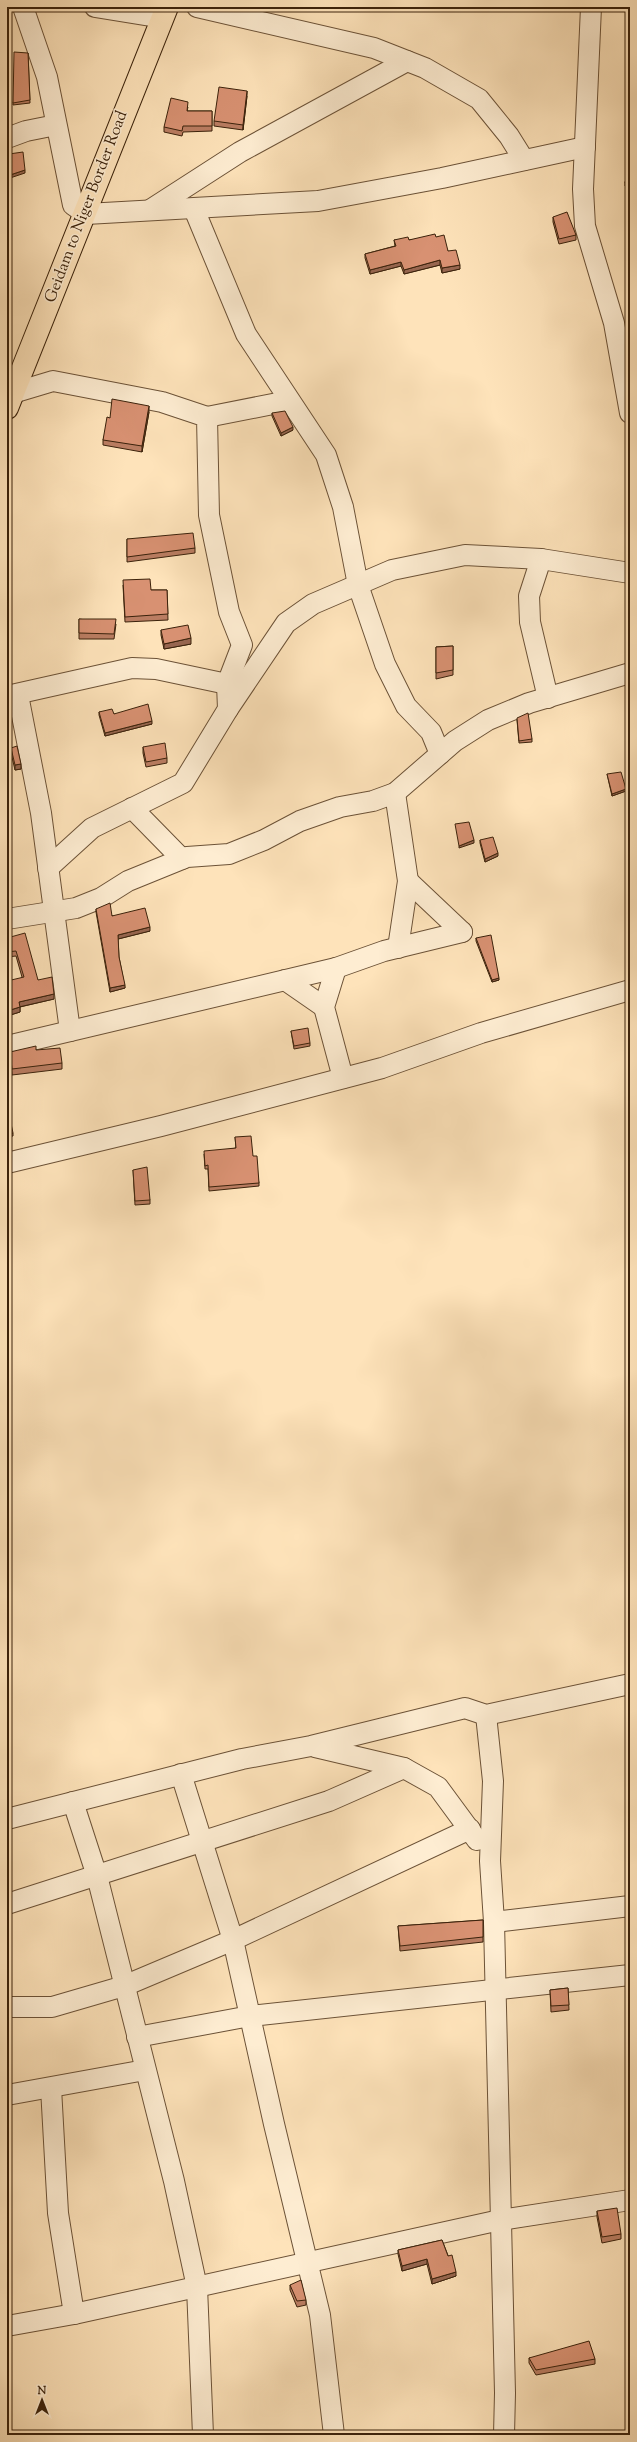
<svg xmlns="http://www.w3.org/2000/svg" width="637" height="2442" font-family="'Sorts Mill Goudy',serif">
<style>
.lines{fill:none;stroke-linecap:round;stroke-linejoin:round}
.minor-casing{stroke:#6c5237;stroke-width:22}
.major-casing{stroke:#3b220b;stroke-width:24}
.minor{stroke:#feedd2;stroke-width:20}
.major{stroke:#fee3ba;stroke-width:22}
.wall{fill:#ba7d62;stroke:#3b220b}
.shaded-wall{fill:#976650;stroke:#3b220b}
.building{fill:#d89172;stroke:#3b220b}
.labels{text-anchor:middle;dominant-baseline:central;stroke-width:3;stroke-linejoin:round;paint-order:stroke}
.street-label{font-size:16px;fill:#3b220b;stroke:#feedd2}
</style>
<rect width="100%" height="100%" fill="#fee3ba"/>
<filter id="stains"><feTurbulence type="fractalNoise" baseFrequency=".005" numOctaves="4"/><feColorMatrix values="0 0 0 0 .2 0 0 0 0 .09 0 0 0 0 .02 0 0 0 .5 -.17"/></filter>
<radialGradient id="worn" r=".72"><stop offset=".6" stop-color="#630" stop-opacity="0"/><stop offset="1" stop-color="#630" stop-opacity=".3"/></radialGradient>
<g class="lines">
<defs>
<g id="minor">
<polyline points="23,7 47,77 73,205 86,214 318,201 442,178 585,147"/>
<polyline points="95,7 163,18"/>
<polyline points="197,7 374,48 425,68 479,99 509,136 524,160"/>
<polyline points="591,7 583,189 585,226 614,323 630,413"/>
<polyline points="7,138 26,131 56,125"/>
<polyline points="194,209 246,334 326,455 343,507 358,585 385,664 406,706 431,732 440,754"/>
<polyline points="150,210 240,152 407,61"/>
<polyline points="13,393 53,381 162,402 207,417 209,515 229,612 242,645 227,684 228,709 183,783 92,828 48,868"/>
<polyline points="207,417 288,401"/>
<polyline points="541,559 529,596 530,622 548,698"/>
<polyline points="18,695 41,813 70,1031"/>
<polyline points="7,696 132,668 156,669 227,684"/>
<polyline points="228,709 286,623 313,604 392,570 465,555 541,559 630,573"/>
<polyline points="395,793 408,881 398,948"/>
<polyline points="132,808 182,859"/>
<polyline points="408,881 462,932"/>
<polyline points="7,919 76,908 101,898 128,881 187,857 229,854 264,840 300,821 340,807 373,801 395,793 455,741 488,720 529,703 630,673"/>
<polyline points="336,968 324,1007 343,1078"/>
<polyline points="285,980 324,1007"/>
<polyline points="7,1046 336,968 384,951 462,932"/>
<polyline points="7,1163 161,1126 382,1068 481,1033 630,990"/>
<polyline points="486,1715 493,1781 490,1861 494,1922 505,2393 504,2435"/>
<polyline points="315,1747 404,1768 438,1787 477,1840"/>
<polyline points="181,1774 233,1940 274,2124 320,2315 334,2435"/>
<polyline points="73,1802 97,1876 174,2181 197,2287 203,2435"/>
<polyline points="7,1819 242,1759 311,1746 465,1708 486,1715 630,1684"/>
<polyline points="7,1904 329,1801 404,1768"/>
<polyline points="494,1922 630,1906"/>
<polyline points="7,2007 52,2007 124,1986 233,1940 470,1829"/>
<polyline points="137,2037 250,2016 630,1975"/>
<polyline points="51,2088 58,2213 74,2314"/>
<polyline points="7,2095 145,2070"/>
<polyline points="7,2326 74,2314 500,2220 630,2200"/>
</g>
<polyline id="major" points="7,408 167,7"/>
</defs>
<use href="#minor" class="minor-casing"/>
<use href="#major" class="major-casing"/>
<use href="#minor" class="minor"/>
<use href="#major" class="major"/>
</g>
<g class="wall">
<polygon points="630,16 630,35 628,35"/>
<polygon points="28,53 30,103 13,105 13,103"/>
<polygon points="247,96 243,130 214,126 214,121"/>
<polygon points="188,107 187,111 212,111 212,131 183,132 182,136 164,132 164,127"/>
<polygon points="630,162 630,187 625,186 625,183"/>
<polygon points="553,217 576,235 576,240 559,244 553,222"/>
<polygon points="436,237 448,251 460,269 442,273 440,265 404,274 401,266 370,274 365,258 365,254 395,246 394,240 409,240"/>
<polygon points="149,412 142,452 103,445 103,440 110,418"/>
<polygon points="272,413 293,430 281,436 272,416"/>
<polygon points="127,539 195,548 195,553 127,562"/>
<polygon points="123,585 151,590 167,590 168,620 125,622"/>
<polygon points="79,619 116,624 114,639 79,639"/>
<polygon points="161,630 191,644 164,649 161,635"/>
<polygon points="453,646 453,675 436,679 436,647"/>
<polygon points="99,712 114,714 152,724 105,736 99,715"/>
<polygon points="517,720 532,739 532,742 519,743"/>
<polygon points="143,747 167,758 167,763 146,767 143,753"/>
<polygon points="11,748 21,769 15,770 11,753"/>
<polygon points="607,774 626,791 612,796"/>
<polygon points="480,840 498,856 485,862 480,843"/>
<polygon points="96,909 150,931 118,939 119,957 125,988 110,992 96,912"/>
<polygon points="7,938 38,980 54,999 20,1007 20,1012 7,1016 22,977 16,956 7,957"/>
<polygon points="476,938 499,980 492,982 476,941"/>
<polygon points="291,1031 310,1043 310,1046 294,1049"/>
<polygon points="36,1050 62,1063 62,1069 12,1075 10,1052"/>
<polygon points="235,1137 253,1156 259,1183 259,1186 209,1191 208,1169 205,1169 204,1154 236,1148"/>
<polygon points="133,1170 150,1200 150,1204 135,1205"/>
<polygon points="483,1920 483,1942 400,1951 398,1926"/>
<polygon points="568,1988 569,2010 551,2012 550,1990"/>
<polygon points="597,2211 621,2234 621,2239 602,2243 597,2217"/>
<polygon points="442,2240 456,2276 432,2284 427,2264 402,2271 398,2254 398,2250"/>
<polygon points="290,2285 306,2300 306,2305 297,2307 290,2290"/>
<polygon points="529,2358 595,2359 595,2364 536,2375 529,2363"/>
</g>
<g class="shaded-wall">
<polygon points="247,91 247,96 243,130 243,125"/>
<polygon points="25,170 25,173 10,178 10,175"/>
<polygon points="440,260 440,265 404,274 404,270"/>
<polygon points="401,262 401,266 370,274 370,270"/>
<polygon points="460,265 460,269 442,273 442,268"/>
<polygon points="149,406 149,412 142,452 142,446"/>
<polygon points="293,427 293,430 281,436 281,433"/>
<polygon points="191,638 191,644 164,649 164,644"/>
<polygon points="152,721 152,724 105,736 105,733"/>
<polygon points="21,764 21,769 15,770 15,765"/>
<polygon points="626,789 626,791 612,796 612,794"/>
<polygon points="474,840 474,843 459,848 459,846"/>
<polygon points="498,853 498,856 485,862 485,859"/>
<polygon points="150,927 150,931 118,939 118,935"/>
<polygon points="499,978 499,980 492,982 492,980"/>
<polygon points="125,985 125,988 110,992 110,988"/>
<polygon points="54,994 54,999 19,1007 19,1002"/>
<polygon points="20,1007 20,1012 7,1016 7,1011"/>
<polygon points="13,1133 13,1136 7,1137 7,1134"/>
<polygon points="427,2259 427,2264 402,2271 402,2266"/>
<polygon points="456,2272 456,2276 432,2284 432,2279"/>
</g>
<g class="building">
<polygon points="630,16 630,33 628,32"/>
<polygon points="14,52 28,53 30,100 13,103"/>
<polygon points="219,87 247,91 243,125 214,121"/>
<polygon points="171,98 188,102 187,111 212,111 212,126 183,126 182,131 164,127"/>
<polygon points="23,152 25,170 10,175 9,154"/>
<polygon points="629,162 630,162 630,184 625,183"/>
<polygon points="567,212 576,235 559,239 553,217"/>
<polygon points="435,234 436,237 444,235 448,251 456,250 460,265 442,268 440,260 404,270 401,262 370,270 365,254 396,246 394,240 408,237 409,240"/>
<polygon points="112,399 149,406 142,446 103,440 107,417 110,418"/>
<polygon points="285,411 293,427 281,433 272,413"/>
<polygon points="193,533 195,548 127,557 127,539"/>
<polygon points="150,579 151,590 167,590 168,614 125,617 123,580"/>
<polygon points="79,619 116,619 114,634 79,633"/>
<polygon points="188,625 191,638 164,644 161,630"/>
<polygon points="453,646 453,670 436,673 436,647"/>
<polygon points="148,704 152,721 105,733 99,712 112,709 114,714"/>
<polygon points="528,713 532,739 519,741 517,718"/>
<polygon points="165,743 167,758 146,762 143,747"/>
<polygon points="17,746 21,764 15,765 11,748"/>
<polygon points="621,772 626,789 612,794 607,774"/>
<polygon points="469,822 474,840 459,846 455,824"/>
<polygon points="493,837 498,853 485,859 480,840"/>
<polygon points="110,903 112,916 145,908 150,927 118,935 119,957 125,985 110,988 96,909"/>
<polygon points="25,933 38,980 52,977 54,994 19,1002 20,1007 7,1011 7,981 24,977 16,951 7,952 7,938"/>
<polygon points="491,935 499,978 492,980 476,938"/>
<polygon points="308,1028 310,1043 294,1046 291,1031"/>
<polygon points="36,1046 36,1050 60,1048 62,1063 12,1069 10,1052"/>
<polygon points="10,1119 13,1133 7,1134 7,1120"/>
<polygon points="251,1136 253,1156 257,1156 259,1183 209,1187 208,1165 205,1166 204,1151 236,1148 235,1137"/>
<polygon points="147,1167 150,1200 135,1201 133,1170"/>
<polygon points="483,1920 483,1937 400,1946 398,1926"/>
<polygon points="568,1988 569,2005 551,2006 550,1990"/>
<polygon points="617,2208 621,2234 602,2237 597,2211"/>
<polygon points="442,2240 448,2256 452,2255 456,2272 432,2279 427,2259 402,2266 398,2250"/>
<polygon points="301,2280 306,2300 297,2301 290,2285"/>
<polygon points="589,2341 595,2359 536,2370 529,2358"/>
</g>
<g class="labels">
<g class="street-label">
<text transform="translate(87 207) rotate(-69)">Geidam to Niger Border Road</text>
</g>
</g>
<rect width="637" height="2442" fill="none" stroke="#fee3ba" stroke-width="24"/>
<rect x="8" y="8" width="621" height="2426" fill="none" stroke="#3b220b" stroke-width="2"/>
<rect x="12" y="12" width="613" height="2418" fill="none" stroke="#3b220b"/>
<g transform="translate(42 2400)" stroke="#feedd2" stroke-width="3" paint-order="stroke">
<path d="M0-3L7 15L0 10L-7 15Z" fill="#3b220b"/>
<text y="-6" font-size="11" font-weight="bold" text-anchor="middle" fill="#3b220b">N</text>
</g>
<rect width="100%" height="100%" filter="url(#stains)"/>
<rect width="100%" height="100%" fill="url(#worn)"/>
</svg>
